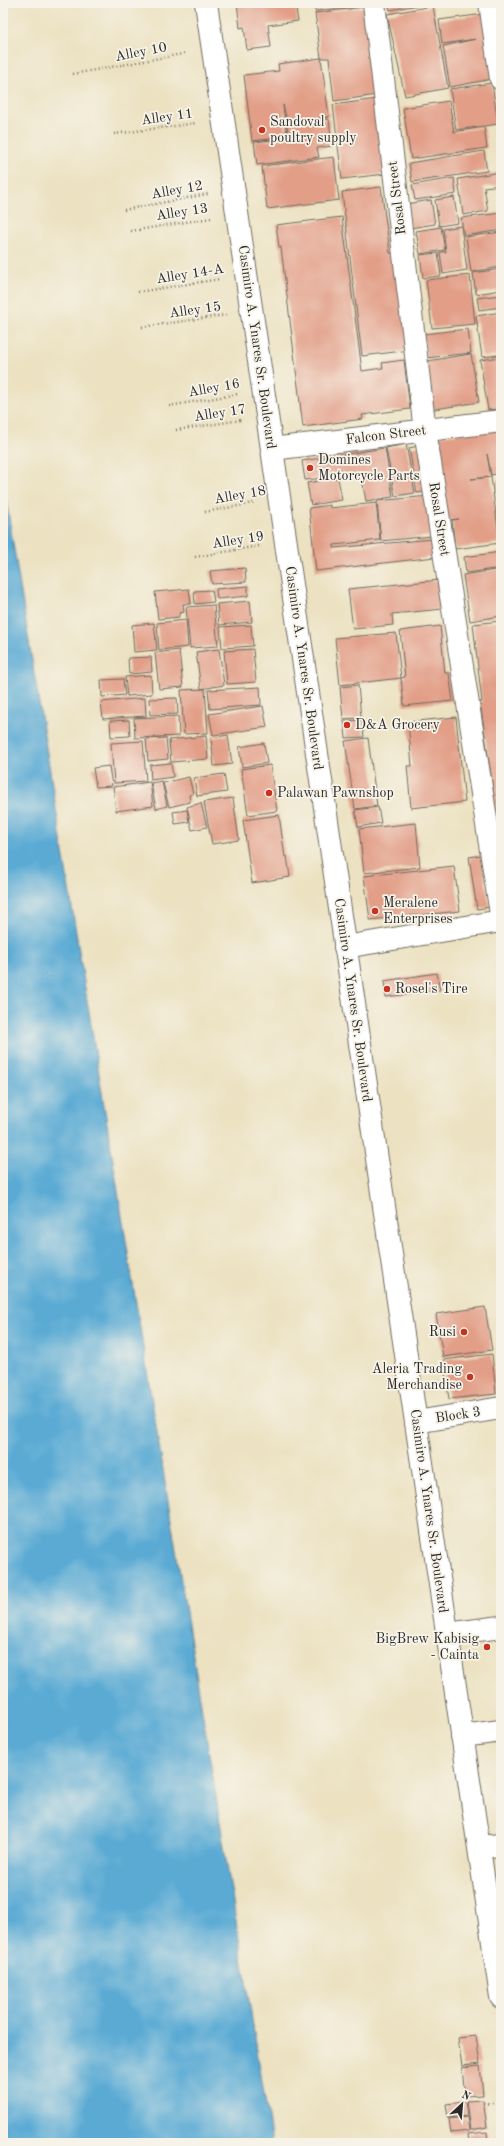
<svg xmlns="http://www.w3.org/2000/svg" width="504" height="2146" font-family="'Old Standard TT',serif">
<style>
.water{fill:#5aaad4;stroke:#426a80}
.building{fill:#e29e87}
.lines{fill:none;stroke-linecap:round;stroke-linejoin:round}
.street-casing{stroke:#6f6b60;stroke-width:24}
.secondary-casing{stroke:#6f6b60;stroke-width:24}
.path{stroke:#6f6b60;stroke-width:2.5;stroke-dasharray:1 3;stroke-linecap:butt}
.street{stroke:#fff;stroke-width:22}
.secondary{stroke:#fff;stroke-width:22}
.poi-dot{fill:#c8321e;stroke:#f7f3e8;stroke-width:1.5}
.labels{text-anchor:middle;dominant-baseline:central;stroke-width:3.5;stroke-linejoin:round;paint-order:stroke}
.street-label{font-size:14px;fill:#2b2b2b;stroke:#f7f3e8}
.poi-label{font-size:14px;fill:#2b2b2b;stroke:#f7f3e8;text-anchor:start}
</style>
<rect width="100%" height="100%" fill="#f7f3e8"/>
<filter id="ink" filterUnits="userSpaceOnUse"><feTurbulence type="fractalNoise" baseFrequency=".025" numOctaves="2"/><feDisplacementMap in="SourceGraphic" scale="8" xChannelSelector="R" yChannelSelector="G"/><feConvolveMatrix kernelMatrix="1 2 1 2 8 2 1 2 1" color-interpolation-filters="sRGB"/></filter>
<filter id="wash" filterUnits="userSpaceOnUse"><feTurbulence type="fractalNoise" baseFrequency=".012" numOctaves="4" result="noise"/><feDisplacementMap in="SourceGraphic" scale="16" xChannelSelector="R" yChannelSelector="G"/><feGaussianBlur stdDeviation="0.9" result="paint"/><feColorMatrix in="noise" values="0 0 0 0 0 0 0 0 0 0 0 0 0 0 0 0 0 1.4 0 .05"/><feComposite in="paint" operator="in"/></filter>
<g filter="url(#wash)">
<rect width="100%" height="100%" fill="#ece2c2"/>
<polygon class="water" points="3,481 272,2143 3,2143"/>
<g id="blocks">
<g class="building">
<polygon points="237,3 295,3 298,21 268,25 271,47 247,50 244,27 240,28"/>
<polygon points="314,3 352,3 352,7 315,11"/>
<polygon points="388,3 424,3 424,4 390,10"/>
<polygon points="433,6 448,88 405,96 387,14"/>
<polygon points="365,7 377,95 334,101 329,58 321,58 329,117 287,121 283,105 287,137 252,141 244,75 279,71 278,64 321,58 315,13"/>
<polygon points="484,14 492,79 450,87 443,46 476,39 442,44 439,20"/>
<polygon points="492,83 498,124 456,130 450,89"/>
<polygon points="377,99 386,174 342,179 333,105"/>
<polygon points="449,101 454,132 484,127 487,148 411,159 403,108"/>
<polygon points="329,119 332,146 317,148 319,157 257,165 254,142 288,138 287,124"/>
<polygon points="484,151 487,171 412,182 409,163"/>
<polygon points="334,157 339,200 267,209 262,166"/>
<polygon points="501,172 501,185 484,187 488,211 463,215 458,179"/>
<polygon points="454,178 456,194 415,200 412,185"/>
<polygon points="381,187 390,253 394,253 411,350 362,356 342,192"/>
<polygon points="454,197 458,223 439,226 435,200"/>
<polygon points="431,200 435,224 410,228 406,204"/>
<polygon points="501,213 501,230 464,236 461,218"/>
<polygon points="342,217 362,371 383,368 382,363 404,360 410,409 362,415 363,419 303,427 281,247 279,247 276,225"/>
<polygon points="461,226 467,270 443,274 440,252 446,252 443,229"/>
<polygon points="441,227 445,250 420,254 416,231"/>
<polygon points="501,232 501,267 471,272 466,237"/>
<polygon points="438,253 441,276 423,278 420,255"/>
<polygon points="501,269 501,290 476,294 473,273"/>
<polygon points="470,275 475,324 432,328 426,280"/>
<polygon points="501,295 501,307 479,310 477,298"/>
<polygon points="501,312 501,355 482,357 476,316"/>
<polygon points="468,329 471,353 426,358 423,334"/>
<polygon points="471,354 479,402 429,410 421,362"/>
<polygon points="501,357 501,409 488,410 480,360"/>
<polygon points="501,427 501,473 491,475 487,454 491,477 471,479 491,477 500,543 455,549 452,520 459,519 446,520 434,437"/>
<polygon points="406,444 415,493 395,496 386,448"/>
<polygon points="423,445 431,491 417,493 409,448"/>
<polygon points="385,448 393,497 366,501 361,474 305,480 302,461"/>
<polygon points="338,478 342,500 311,505 307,483"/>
<polygon points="501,479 501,502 500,502 497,480"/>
<polygon points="429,496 433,536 381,541 377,501"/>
<polygon points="376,503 380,540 334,545 334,548 433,539 435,557 316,571 309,508 330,505 330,508"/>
<polygon points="501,552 501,568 466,573 464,557"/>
<polygon points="245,568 246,582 212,584 210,571"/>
<polygon points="501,569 501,616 470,621 463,575"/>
<polygon points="440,580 443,609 392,614 393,625 353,629 348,589"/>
<polygon points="248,586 248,596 217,599 216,589"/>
<polygon points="189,589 191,604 183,604 184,612 179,613 179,617 158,619 155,592"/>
<polygon points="212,590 214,602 195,604 194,591"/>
<polygon points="250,601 252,622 219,625 217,604"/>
<polygon points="214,605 218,646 190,648 186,607"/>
<polygon points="186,620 188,647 159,650 157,623"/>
<polygon points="501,621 501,815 497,815 480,702 482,702 473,624"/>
<polygon points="154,623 157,650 134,652 132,625"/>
<polygon points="251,625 253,646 222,648 220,627"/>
<polygon points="440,626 445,673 449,673 453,701 404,706 401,678 340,685 335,638 396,633 401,678 405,677 400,631"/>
<polygon points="219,649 224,685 201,689 196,652"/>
<polygon points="253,649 256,682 227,684 224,651"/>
<polygon points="179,650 183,687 159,689 155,653"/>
<polygon points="151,657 152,672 129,674 128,658"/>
<polygon points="151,675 152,694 127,696 125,677"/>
<polygon points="123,679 125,695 102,697 101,680"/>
<polygon points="358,685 361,718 343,719 340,687"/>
<polygon points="260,687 261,705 210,709 208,690"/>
<polygon points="205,689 208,733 184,734 181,690"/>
<polygon points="145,698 146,716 103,719 101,702"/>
<polygon points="177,698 178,714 150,715 149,699"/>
<polygon points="263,706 267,727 213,735 209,714"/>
<polygon points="178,716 179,736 135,738 134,718"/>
<polygon points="456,717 465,802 411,808 407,766 412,766 408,722"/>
<polygon points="129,720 130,736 111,737 110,721"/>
<polygon points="362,720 364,737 346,738 344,721"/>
<polygon points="228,735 232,764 214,766 211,738"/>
<polygon points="206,736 208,759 171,762 169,740"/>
<polygon points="166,738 168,759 148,761 146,739"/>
<polygon points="368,738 377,806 355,809 345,741"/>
<polygon points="143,741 146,781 114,783 111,743"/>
<polygon points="264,743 267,763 242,767 239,747"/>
<polygon points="171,763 173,777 151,780 150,765"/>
<polygon points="270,765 277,811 248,815 241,769"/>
<polygon points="109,766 112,786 96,787 93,768"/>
<polygon points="224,774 227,792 197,796 194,778"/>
<polygon points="189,777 193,794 189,795 190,802 169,807 163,783"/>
<polygon points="162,781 167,806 156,809 151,783"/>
<polygon points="150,782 153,806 116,811 113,787"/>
<polygon points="233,798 239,840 212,844 204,802"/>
<polygon points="201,803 207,827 192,830 187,807"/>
<polygon points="378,807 381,823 358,827 355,810"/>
<polygon points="187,810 189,822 175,824 173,812"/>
<polygon points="279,815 285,857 287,856 290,877 252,883 243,820"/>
<polygon points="495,816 501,816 501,858"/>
<polygon points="416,823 420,867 364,873 359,829"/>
<polygon points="481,855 490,907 477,909 469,857"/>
<polygon points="454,866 460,911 370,920 364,876"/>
<polygon points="437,973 440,990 386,997 384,981"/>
<polygon points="485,1307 492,1350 443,1357 436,1314"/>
<polygon points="492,1354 496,1394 449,1399 443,1360"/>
<polygon points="476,2036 480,2064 462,2066 458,2038"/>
<polygon points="480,2066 483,2095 465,2096 462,2068"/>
<polygon points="483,2100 487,2127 470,2130 466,2101"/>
<polygon points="465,2102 467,2116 448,2118 446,2104"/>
<polygon points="467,2117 469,2131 451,2133 449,2119"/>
<polygon points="487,2132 488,2143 469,2143 468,2134"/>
</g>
</g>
</g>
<g filter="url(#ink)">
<use href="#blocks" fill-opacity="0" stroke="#6f6b60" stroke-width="1"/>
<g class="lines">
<defs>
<g id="street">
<polyline points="374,3 425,431 501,914"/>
<polyline points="490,3 501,79"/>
<polyline points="416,1422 501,1408"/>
<polyline points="447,1634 501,1627"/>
<polyline points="462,1736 501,1731"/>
<polyline points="479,1847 501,1845"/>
</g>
<g id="secondary">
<polyline points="206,3 501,1997"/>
<polyline points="272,449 501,421"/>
<polyline points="345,947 501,921"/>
</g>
</defs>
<use href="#street" class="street-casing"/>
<use href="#secondary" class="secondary-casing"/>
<g class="path">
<polyline points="73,74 187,53"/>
<polyline points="114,134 197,123"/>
<polyline points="124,210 208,194"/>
<polyline points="131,231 211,218"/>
<polyline points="138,292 220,279"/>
<polyline points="142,327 226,315"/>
<polyline points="169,406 238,394"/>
<polyline points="176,430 241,420"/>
<polyline points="205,512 254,503"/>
<polyline points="195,557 259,546"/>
<polyline points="484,2104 501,2102"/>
</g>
<use href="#street" class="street"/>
<use href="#secondary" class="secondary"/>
</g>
</g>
<g class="poi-dot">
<circle cx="262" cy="130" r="4"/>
<circle cx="310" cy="468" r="4"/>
<circle cx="347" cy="725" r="4"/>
<circle cx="269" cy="793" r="4"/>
<circle cx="375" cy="911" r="4"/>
<circle cx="387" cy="989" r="4"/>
<circle cx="464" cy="1332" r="4"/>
<circle cx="470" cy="1377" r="4"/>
<circle cx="487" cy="1647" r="4"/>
</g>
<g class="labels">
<g class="street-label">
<text transform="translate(141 52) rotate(-11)">Alley 10</text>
<text transform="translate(167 117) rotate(-8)">Alley 11</text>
<text transform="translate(177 190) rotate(-10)">Alley 12</text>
<text transform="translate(397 198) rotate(-97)">Rosal Street</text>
<text transform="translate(182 212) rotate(-9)">Alley 13</text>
<text transform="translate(190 274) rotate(-9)">Alley 14-A</text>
<text transform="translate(195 310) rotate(-8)">Alley 15</text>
<text transform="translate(257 347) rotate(82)">Casimiro A. Ynares Sr. Boulevard</text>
<text transform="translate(214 388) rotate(-10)">Alley 16</text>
<text transform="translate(220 413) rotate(-9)">Alley 17</text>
<text transform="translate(386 435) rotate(-7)">Falcon Street</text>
<text transform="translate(240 495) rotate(-10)">Alley 18</text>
<text transform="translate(439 519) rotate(81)">Rosal Street</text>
<text transform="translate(238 540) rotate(-9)">Alley 19</text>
<text transform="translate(304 668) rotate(82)">Casimiro A. Ynares Sr. Boulevard</text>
<text transform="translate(353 1000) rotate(82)">Casimiro A. Ynares Sr. Boulevard</text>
<text transform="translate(458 1415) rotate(-9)">Block 3</text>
<text transform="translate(429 1511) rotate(82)">Casimiro A. Ynares Sr. Boulevard</text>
</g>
<g class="poi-label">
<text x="270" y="122">Sandoval<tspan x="270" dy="16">poultry supply</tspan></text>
<text x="318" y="460">Domines<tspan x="318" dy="16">Motorcycle Parts</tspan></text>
<text x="355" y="725">D&amp;A Grocery</text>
<text x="277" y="793">Palawan Pawnshop</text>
<text x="383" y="903">Meralene<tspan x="383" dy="16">Enterprises</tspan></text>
<text x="395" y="989">Rosel's Tire</text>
<text x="456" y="1332" text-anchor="end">Rusi</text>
<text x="462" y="1369" text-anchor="end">Aleria Trading<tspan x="462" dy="16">Merchandise</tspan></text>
<text x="479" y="1639" text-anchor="end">BigBrew Kabisig<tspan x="479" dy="16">- Cainta</tspan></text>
</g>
</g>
<rect width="504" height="2146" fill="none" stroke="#f7f3e8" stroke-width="16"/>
<g transform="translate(462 2104) rotate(26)" stroke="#f7f3e8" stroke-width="3" paint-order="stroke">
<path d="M0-3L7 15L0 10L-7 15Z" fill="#2b2b2b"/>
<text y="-6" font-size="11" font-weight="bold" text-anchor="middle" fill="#2b2b2b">N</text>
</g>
</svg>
